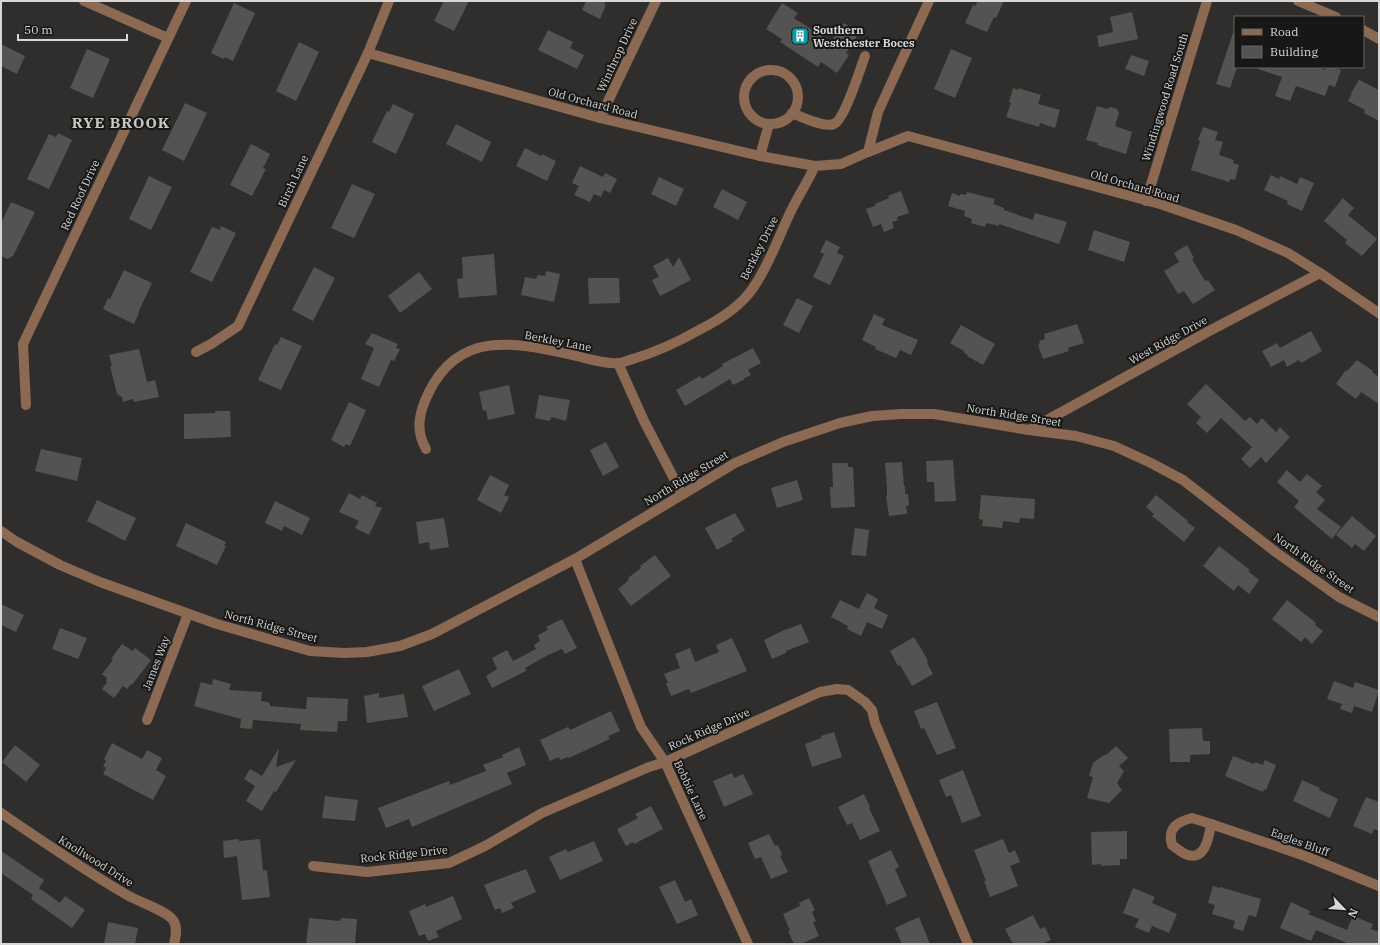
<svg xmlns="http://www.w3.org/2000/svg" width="1380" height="945" font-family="'IBM Plex Serif',serif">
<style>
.building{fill:#545351}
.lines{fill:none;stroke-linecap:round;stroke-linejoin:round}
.minor{stroke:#8b6952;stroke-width:10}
.labels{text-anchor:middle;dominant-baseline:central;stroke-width:4;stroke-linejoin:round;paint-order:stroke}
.poi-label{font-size:11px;font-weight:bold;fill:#d8d7d6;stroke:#171716;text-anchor:start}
.street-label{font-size:11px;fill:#d8d7d6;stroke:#171716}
.district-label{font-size:15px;font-weight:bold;letter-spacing:1px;fill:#c9c7c4;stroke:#171716}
</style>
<rect width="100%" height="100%" fill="#302e2c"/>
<g class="building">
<polygon points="444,1 469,1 454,31 434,21"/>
<polygon points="586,1 606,1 604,4 606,5 600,19 582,10"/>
<polygon points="978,1 1004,1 996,18 994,17 987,32 965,23 973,5 975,6"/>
<polygon points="234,3 255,13 233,61 225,57 224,59 211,53"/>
<polygon points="782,3 798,13 794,18 831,42 844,23 859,33 846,53 849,55 837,73 821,62 818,67 780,42 782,39 766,29"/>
<polygon points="1132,12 1138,39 1099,47 1097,36 1113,32 1110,17"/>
<polygon points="548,30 573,42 570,48 584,55 577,69 538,50"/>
<polygon points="1233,33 1235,33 1235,67 1237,67 1230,88 1216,84"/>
<polygon points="299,42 319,52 296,101 276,91"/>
<polygon points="1,44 25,56 17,74 1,66"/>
<polygon points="87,49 110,59 93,98 70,88"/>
<polygon points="951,49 972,58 955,98 934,89"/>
<polygon points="1131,55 1149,61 1144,76 1125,69"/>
<polygon points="1258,67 1316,67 1325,70 1326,67 1332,67 1341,70 1335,87 1329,85 1325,96 1296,86 1290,101 1275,96 1282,77 1258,69"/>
<polygon points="1359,80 1379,90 1379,121 1364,113 1365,110 1348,101 1352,93 1351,93"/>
<polygon points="1013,88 1018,90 1018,88 1041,95 1038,104 1060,110 1055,128 1040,123 1039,127 1006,117 1011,103 1009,102"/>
<polygon points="185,103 207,113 184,161 162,150"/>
<polygon points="393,104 414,114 396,154 372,142 387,111 389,112"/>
<polygon points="1097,106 1107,109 1111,107 1117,109 1119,113 1115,126 1132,132 1126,154 1097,145 1098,143 1086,140"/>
<polygon points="456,124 491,142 482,162 446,144"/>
<polygon points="1203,127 1218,132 1215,140 1223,142 1219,155 1234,160 1233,163 1239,165 1235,180 1230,179 1229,182 1191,170 1200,141 1198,140"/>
<polygon points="58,133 72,140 49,189 27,179 49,134 56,137"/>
<polygon points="251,144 270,154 263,168 266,169 252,196 230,185"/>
<polygon points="525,148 541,156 542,154 556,161 547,181 516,166"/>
<polygon points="580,166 603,177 605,173 617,179 610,193 604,190 601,197 594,194 590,202 574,195 579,186 572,183"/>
<polygon points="1271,175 1279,179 1280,176 1297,184 1300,177 1314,183 1302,211 1287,204 1288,201 1264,190"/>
<polygon points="149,176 172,187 151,230 129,219"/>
<polygon points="659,177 684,189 676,206 651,194"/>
<polygon points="352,184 375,194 354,238 331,228"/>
<polygon points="722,189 747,202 738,220 713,207"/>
<polygon points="901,191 909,213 897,217 898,220 892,222 894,228 884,232 881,224 873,227 866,209 875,206 875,204 889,198 888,196"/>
<polygon points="967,192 995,199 993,204 1004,208 1004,210 1033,220 1035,213 1067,222 1059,244 999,224 999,226 986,223 985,227 971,223 972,219 964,216 965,211 948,206 952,193 960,196 960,194 966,195"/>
<polygon points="1343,198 1354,208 1348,215 1377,239 1362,256 1345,243 1347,240 1324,221"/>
<polygon points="11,202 35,212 13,256 7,259 1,256 1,223"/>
<polygon points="221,226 236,233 212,282 190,272 212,227 220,230"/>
<polygon points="1094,230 1130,242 1124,262 1088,250"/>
<polygon points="826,240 840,247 837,253 844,256 830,285 813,277 824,254 820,252"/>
<polygon points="1187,245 1194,258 1192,259 1205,281 1208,280 1215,290 1193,304 1184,291 1178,294 1164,271 1179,262 1174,253"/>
<polygon points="494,254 497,295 459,298 457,279 463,278 462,257"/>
<polygon points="679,257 691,280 660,296 652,280 659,277 653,266 668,258 673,267"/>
<polygon points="314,267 335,278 313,321 292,310"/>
<polygon points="124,270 152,283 138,313 139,313 134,324 103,309 108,298 110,299"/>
<polygon points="546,271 560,274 554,302 521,295 525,277 536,279 538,275 545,276"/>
<polygon points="419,272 432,289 400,313 388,296"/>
<polygon points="588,278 619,278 620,303 589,304"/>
<polygon points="797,298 813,306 799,333 783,325"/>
<polygon points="874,314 885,319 882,325 918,340 911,355 900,350 896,358 875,349 876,347 862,340"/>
<polygon points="1077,324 1084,343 1068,348 1069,351 1043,359 1038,345 1040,344 1039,341 1045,339 1044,334"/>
<polygon points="961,325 995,344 983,365 967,356 968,355 963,352 964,351 950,343"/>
<polygon points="1311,331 1322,351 1301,363 1299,360 1287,367 1284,360 1271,367 1262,351 1277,343 1280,348"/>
<polygon points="372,333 398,344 396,348 400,349 394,361 391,360 379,387 361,379 374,348 365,344"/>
<polygon points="281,337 302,346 281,390 258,380 275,344 277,345"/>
<polygon points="753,348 761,363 748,370 751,375 744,378 745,379 733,385 730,379 685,406 676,390 700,376 702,379 723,366 722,364"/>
<polygon points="139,349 147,382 155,380 159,397 134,402 133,399 123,402 122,397 117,394 110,366 112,366 109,355"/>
<polygon points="1357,360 1373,371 1372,372 1379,377 1379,404 1361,392 1356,399 1336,384 1346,370 1347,371"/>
<polygon points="1206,384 1245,421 1250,417 1257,424 1262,418 1276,432 1280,427 1290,437 1266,463 1261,457 1250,468 1241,459 1252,447 1221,418 1207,433 1196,423 1201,417 1187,404"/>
<polygon points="509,385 515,414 488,420 486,410 483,411 479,392"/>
<polygon points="539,395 570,400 566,421 551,417 550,421 535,418"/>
<polygon points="349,402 366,410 350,446 346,444 344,447 331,440"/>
<polygon points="215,411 230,411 231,437 184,439 184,414 215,413"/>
<polygon points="606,442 619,467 603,476 590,450"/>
<polygon points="41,449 82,458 77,481 35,471"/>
<polygon points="953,460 956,501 935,502 934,482 927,482 926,461"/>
<polygon points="902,462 904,486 905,486 905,494 908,494 909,505 906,506 907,514 889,516 886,496 887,496 887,487 885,463"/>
<polygon points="832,463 848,463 848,467 853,467 855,507 831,508 830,487 833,487"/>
<polygon points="1287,470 1300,482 1307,474 1322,486 1316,492 1325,500 1317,509 1341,527 1332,539 1294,507 1299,501 1277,482"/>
<polygon points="490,475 509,485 504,495 509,497 501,513 477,500"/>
<polygon points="797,480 803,500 777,508 771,488"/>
<polygon points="349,493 360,499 362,495 377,503 375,506 382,508 369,535 355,528 359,521 339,512"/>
<polygon points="981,495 1035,499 1034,519 1020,518 1019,523 1003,521 1002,528 982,526 983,520 979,519"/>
<polygon points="1156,495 1188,521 1187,522 1195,528 1184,542 1152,516 1154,514 1146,507"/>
<polygon points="97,500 136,518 125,541 87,521"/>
<polygon points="275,501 310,518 302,535 284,526 282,531 265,523"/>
<polygon points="735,513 745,530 731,539 733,541 717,550 705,528"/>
<polygon points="1352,516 1376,536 1364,551 1355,544 1352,548 1336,535"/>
<polygon points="444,518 449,547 430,550 429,542 419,544 416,522"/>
<polygon points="186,523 226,542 224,546 226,546 217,565 176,546"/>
<polygon points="855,528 869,530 866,556 851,555"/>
<polygon points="1219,546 1250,570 1248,571 1259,580 1249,594 1238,585 1234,591 1203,566"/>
<polygon points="655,555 671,576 631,606 618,589 629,580 628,578 641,568 640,566"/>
<polygon points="867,593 878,599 874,608 888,615 882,629 867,622 861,636 847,629 848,626 831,617 840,600 859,609"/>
<polygon points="1287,600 1316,623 1315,625 1323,631 1312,644 1305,637 1301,642 1272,619"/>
<polygon points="1,604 24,615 16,632 1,625"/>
<polygon points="562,619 577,648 565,654 562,649 548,655 525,668 526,671 492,688 486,676 497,669 492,658 507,650 513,661 536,649 534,645 540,641 538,635 548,630 546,627"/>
<polygon points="801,624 809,642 786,651 786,653 772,659 764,640 782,631"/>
<polygon points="60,628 87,638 78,659 52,649"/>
<polygon points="914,637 926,657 928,662 927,663 933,674 912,686 900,665 898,666 890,651"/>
<polygon points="732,638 747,671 691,693 689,689 671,696 666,683 668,683 664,674 680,668 675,654 690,648 695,662 719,652 716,645"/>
<polygon points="122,644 133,651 135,648 151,660 132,685 131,684 127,689 123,686 114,698 102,689 107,682 106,681 107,678 102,674 113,660 111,659"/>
<polygon points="459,669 471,694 434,711 422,686"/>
<polygon points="213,679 231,684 229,690 262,692 261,701 268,702 270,704 270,706 306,709 307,697 348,699 347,721 338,721 337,732 300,730 301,724 253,720 252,729 240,728 241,719 194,706 201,682 212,685"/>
<polygon points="1334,681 1353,688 1355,682 1379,690 1372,712 1354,706 1352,713 1340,709 1342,704 1327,699"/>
<polygon points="379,693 379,698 404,694 408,717 367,723 364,696"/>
<polygon points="937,702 956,748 937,755 924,728 921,729 914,711"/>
<polygon points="611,711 620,731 608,736 610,739 569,758 568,757 560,760 559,757 550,761 540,740 568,727 570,730"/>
<polygon points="1202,728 1203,741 1210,741 1210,754 1190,755 1190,762 1170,762 1169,729"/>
<polygon points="834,732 842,757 812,767 805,744 821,738 821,736"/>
<polygon points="112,743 142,759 147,750 162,758 156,770 166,776 153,800 103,774 106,768 103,766 106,761 104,759"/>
<polygon points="15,745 40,765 26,782 2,762"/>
<polygon points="1116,746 1128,758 1119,766 1124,771 1117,783 1122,790 1109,803 1087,798 1093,777 1089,776 1093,763 1104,755 1106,755"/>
<polygon points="519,747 526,765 507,773 512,784 412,827 409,819 386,828 378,808 449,781 450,785 486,771 483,765 503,757 502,755"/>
<polygon points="279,748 276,767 296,760 276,792 274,791 262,811 246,801 255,786 244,779 250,769 262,776"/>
<polygon points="1233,756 1254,764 1255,762 1263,765 1265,760 1276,765 1266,790 1264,789 1263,792 1225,776"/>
<polygon points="963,770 981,816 962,823 951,795 946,797 939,780"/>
<polygon points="732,773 734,778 743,774 753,794 724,807 713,781"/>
<polygon points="1302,780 1320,788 1319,790 1338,799 1330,818 1293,801"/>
<polygon points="864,794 870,807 869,808 880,831 860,840 852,823 847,825 838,807"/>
<polygon points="325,796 358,800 355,821 322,818"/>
<polygon points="1366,797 1379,802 1379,831 1374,829 1372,834 1353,826"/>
<polygon points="651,806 663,829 634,844 633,842 626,846 617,829 638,818 635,814"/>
<polygon points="1127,831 1127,859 1120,859 1120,865 1101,866 1101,864 1092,865 1091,832"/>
<polygon points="769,834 775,846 778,845 782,855 780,856 788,872 771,879 761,857 755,859 748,843"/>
<polygon points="239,839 239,841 260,839 263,871 267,870 270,897 242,900 237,856 224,858 223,841"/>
<polygon points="1003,839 1009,853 1015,850 1020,862 1010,866 1018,886 990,897 984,881 986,881 974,850"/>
<polygon points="594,841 603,861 560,880 549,857 566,849 568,852"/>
<polygon points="891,850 899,867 895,869 907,896 887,905 868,861"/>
<polygon points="1,851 44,880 39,888 60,903 65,896 85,910 72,928 31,899 33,895 1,873"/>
<polygon points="526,869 536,892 511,903 514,908 502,913 500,908 495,910 484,885"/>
<polygon points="675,880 685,902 691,899 698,915 677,924 659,887"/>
<polygon points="1213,886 1219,888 1220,887 1261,899 1256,917 1249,915 1243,931 1233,928 1235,921 1212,914 1215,905 1208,903"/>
<polygon points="1133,888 1155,897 1152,903 1177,914 1169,933 1152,926 1149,933 1135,927 1139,919 1123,913"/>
<polygon points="453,896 462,919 436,931 439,937 428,941 425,934 419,936 409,911 425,904 426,907"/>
<polygon points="809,898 815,910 812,912 816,921 813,922 819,936 801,944 794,944 788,931 790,931 783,914 800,906 799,903"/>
<polygon points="1291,902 1310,911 1308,914 1347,930 1353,916 1373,924 1371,929 1379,932 1379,944 1349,944 1316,930 1311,941 1280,928"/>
<polygon points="1033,915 1040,929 1045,927 1051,940 1041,944 1013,944 1005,929"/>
<polygon points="919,917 930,944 902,944 895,928"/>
<polygon points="309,918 340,921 341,918 357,919 355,944 306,944"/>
<polygon points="108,922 138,928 135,944 104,944"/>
</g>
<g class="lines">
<g class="minor">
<polyline points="84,1 168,38"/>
<polyline points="1298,1 1336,17"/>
<polyline points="1363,30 1379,39"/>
<polyline points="368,53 600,118 760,156 815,166"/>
<circle cx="771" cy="97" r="27"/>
<path d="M792 113C802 117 824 128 834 124 845 119 860 69 865 56"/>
<polyline points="600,118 656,1"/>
<polyline points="868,152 908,136 1160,204 1236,230 1288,253 1320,273 1379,313"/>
<polyline points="760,156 769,124"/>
<polyline points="1146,201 1207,1"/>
<polyline points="196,352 211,344 238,326 368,53 389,1"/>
<polyline points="618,363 644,421 682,494"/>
<polyline points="26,405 23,344 186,1"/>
<polyline points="1029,430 1211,330 1320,273"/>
<path d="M426 449C415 430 419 412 429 392 461 327 520 344 577 356 587 359 608 364 618 363 623 363 628 360 633 359 656 352 678 342 699 330 719 320 741 306 753 288 770 264 779 235 792 209 799 195 808 181 815 166L841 164 868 152 878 112 929 1"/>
<polyline points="1,531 17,542 60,565 100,582 217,624 310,651 344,653 367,652 400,646 432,634 575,559 735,463 783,442 840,423 872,416 901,414 934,414 1029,430 1076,436 1114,446 1151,463 1183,480 1277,553 1339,597 1379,617"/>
<polyline points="575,559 641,727 665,762 748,944"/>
<polyline points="147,720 188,614"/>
<path d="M1 813C42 841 84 870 127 895 139 902 165 910 173 920 178 927 176 936 174 944"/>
<path d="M1192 818 1211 824C1209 837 1205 863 1185 854 1181 852 1176 848 1172 845 1167 828 1177 822 1192 818Z"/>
<polyline points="1211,824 1305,856 1379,886"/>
<polyline points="313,866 367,872 449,863 485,846 542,813 649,767 665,762 820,692 837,689 848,690 865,702 872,710 875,723 968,944"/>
</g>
</g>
<defs>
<symbol id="building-square" viewBox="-11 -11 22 22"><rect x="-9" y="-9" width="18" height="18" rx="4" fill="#0f9aa8" stroke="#171716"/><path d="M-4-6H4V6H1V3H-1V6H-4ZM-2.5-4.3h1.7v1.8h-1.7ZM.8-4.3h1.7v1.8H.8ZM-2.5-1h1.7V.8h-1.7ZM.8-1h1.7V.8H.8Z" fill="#fff"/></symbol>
</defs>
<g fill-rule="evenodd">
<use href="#building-square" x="790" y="26" width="20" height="20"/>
</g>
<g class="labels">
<g class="poi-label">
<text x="813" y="30">Southern<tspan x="813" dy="13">Westchester Boces</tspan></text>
</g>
<g class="street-label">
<text transform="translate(617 55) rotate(-65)">Winthrop Drive</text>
<text transform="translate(1165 97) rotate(-73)">Windingwood Road South</text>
<text transform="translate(593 103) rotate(15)">Old Orchard Road</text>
<text transform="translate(293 181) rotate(-65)">Birch Lane</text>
<text transform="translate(1135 186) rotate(16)">Old Orchard Road</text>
<text transform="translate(80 195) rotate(-65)">Red Roof Drive</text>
<text transform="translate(759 248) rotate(-63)">Berkley Drive</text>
<text transform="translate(1168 340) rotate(-29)">West Ridge Drive</text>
<text transform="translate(558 341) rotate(11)">Berkley Lane</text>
<text transform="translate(1014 415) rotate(9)">North Ridge Street</text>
<text transform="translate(686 478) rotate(-31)">North Ridge Street</text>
<text transform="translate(1314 563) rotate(35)">North Ridge Street</text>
<text transform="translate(271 626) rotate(15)">North Ridge Street</text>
<text transform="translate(156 663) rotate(-69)">James Way</text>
<text transform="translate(709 729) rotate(-24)">Rock Ridge Drive</text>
<text transform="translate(691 790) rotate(65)">Bobbie Lane</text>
<text transform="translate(1300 842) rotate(20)">Eagles Bluff</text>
<text transform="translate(404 854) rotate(-6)">Rock Ridge Drive</text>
<text transform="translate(96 861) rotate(32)">Knollwood Drive</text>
</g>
<g class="district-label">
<text x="121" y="122">RYE BROOK</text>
</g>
</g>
<rect width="1380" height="945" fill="none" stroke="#d8d7d6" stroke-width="4"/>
<rect x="1234" y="16" width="130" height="52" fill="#171716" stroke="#646463"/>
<rect x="1242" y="29" width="20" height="6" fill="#8b6952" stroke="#646463"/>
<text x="1270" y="36" font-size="12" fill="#d8d7d6">Road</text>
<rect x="1242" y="46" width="20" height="12" fill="#545351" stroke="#646463"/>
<text x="1270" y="56" font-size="12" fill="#d8d7d6">Building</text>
<g transform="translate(1344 909) rotate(115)" stroke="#171716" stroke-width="3" paint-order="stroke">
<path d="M0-3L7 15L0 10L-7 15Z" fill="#d8d7d6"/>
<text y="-6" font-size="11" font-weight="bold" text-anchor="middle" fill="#d8d7d6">N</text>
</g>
<path d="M18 34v6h109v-6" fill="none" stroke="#d8d7d6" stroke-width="2"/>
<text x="24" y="34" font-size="12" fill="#d8d7d6" stroke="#171716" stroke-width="3" paint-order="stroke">50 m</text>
</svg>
